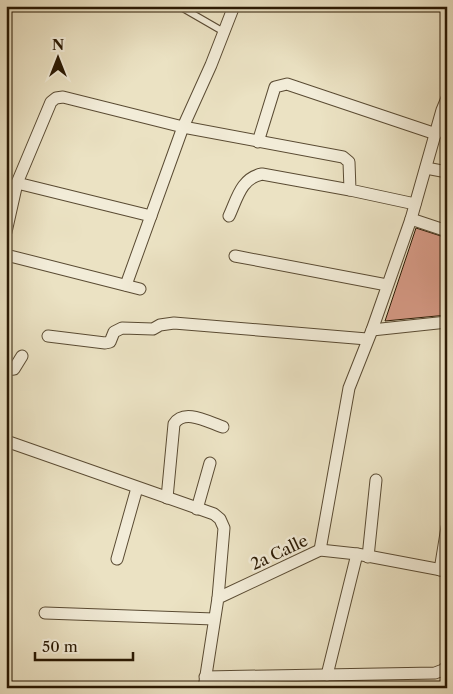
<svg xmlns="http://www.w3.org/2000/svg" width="453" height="694" font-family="'Libre Caslon Text',serif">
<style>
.building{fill:#d69985;stroke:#2a1903}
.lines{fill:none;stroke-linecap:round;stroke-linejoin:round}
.lane-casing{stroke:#5a4b33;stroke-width:8}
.street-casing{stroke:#5a4b33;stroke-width:13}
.lane{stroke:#f2ecd8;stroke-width:5.5}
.street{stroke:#f2ecd8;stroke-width:11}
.labels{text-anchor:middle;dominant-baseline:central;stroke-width:5;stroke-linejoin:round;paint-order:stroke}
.street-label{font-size:16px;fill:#2a1903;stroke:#f2ecd8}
</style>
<rect width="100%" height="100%" fill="#ebe2c3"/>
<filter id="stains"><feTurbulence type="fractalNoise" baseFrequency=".004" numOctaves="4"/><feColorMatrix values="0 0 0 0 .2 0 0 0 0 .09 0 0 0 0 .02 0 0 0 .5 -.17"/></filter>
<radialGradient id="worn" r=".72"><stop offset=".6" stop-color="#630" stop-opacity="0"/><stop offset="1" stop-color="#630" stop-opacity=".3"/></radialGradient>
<polygon class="building" points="416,228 447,238 447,315 385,321"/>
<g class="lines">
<defs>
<polyline id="lane" points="179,6 224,32"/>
<g id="street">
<polyline points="258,142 275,87 287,84 436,134"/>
<polyline points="426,168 447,172"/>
<polyline points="17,183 151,216"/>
<path d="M229 216C237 199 241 178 262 174L350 190"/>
<polyline points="411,219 447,231"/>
<polyline points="6,232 17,183 51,102 56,98 63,97 183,127 343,157 349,162 350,190 415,204"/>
<polyline points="6,255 140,289"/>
<polyline points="235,256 387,285"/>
<polyline points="126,285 183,127 211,65 234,6"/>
<polyline points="372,330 447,322"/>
<polyline points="48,336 105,343 110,342 114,332 122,328 153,329 160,325 174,323 367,339"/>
<polyline points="6,370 14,369 22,356"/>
<polyline points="6,441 214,514 220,519 224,528 218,598"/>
<path d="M167 498 174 424C184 408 208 422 223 427"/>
<polyline points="197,509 210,463"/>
<polyline points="320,550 349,388 372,330 411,219 442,110 447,98"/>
<polyline points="368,557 376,480"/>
<polyline points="117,559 137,488"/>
<polyline points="440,570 447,527"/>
<polyline points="45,613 214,619"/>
<polyline points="327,675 357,554"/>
<polyline points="205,677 435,673 443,670 447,666"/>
<polyline points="204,688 218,598 320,550 357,554 447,571"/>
</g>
</defs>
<use href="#lane" class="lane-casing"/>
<use href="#street" class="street-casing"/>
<use href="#lane" class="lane"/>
<use href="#street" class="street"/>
</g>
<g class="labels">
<g class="street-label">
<text transform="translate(279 552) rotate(-25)">2a Calle</text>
</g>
</g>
<rect width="453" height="694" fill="none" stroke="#ebe2c3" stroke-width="25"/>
<rect x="8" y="8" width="438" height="679" fill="none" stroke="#2a1903" stroke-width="2.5"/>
<rect x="12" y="12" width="428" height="669" fill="none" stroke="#2a1903"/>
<g transform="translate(58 58)" stroke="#f2ecd8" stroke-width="4" paint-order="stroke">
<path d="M0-4L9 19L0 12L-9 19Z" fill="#2a1903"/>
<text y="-8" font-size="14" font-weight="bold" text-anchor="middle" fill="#2a1903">N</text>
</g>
<path d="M35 652v8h98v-8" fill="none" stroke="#2a1903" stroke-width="2.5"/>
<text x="42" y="652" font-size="15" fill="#2a1903" stroke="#f2ecd8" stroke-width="4" paint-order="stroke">50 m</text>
<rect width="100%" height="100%" filter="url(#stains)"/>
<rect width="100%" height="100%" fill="url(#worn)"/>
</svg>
